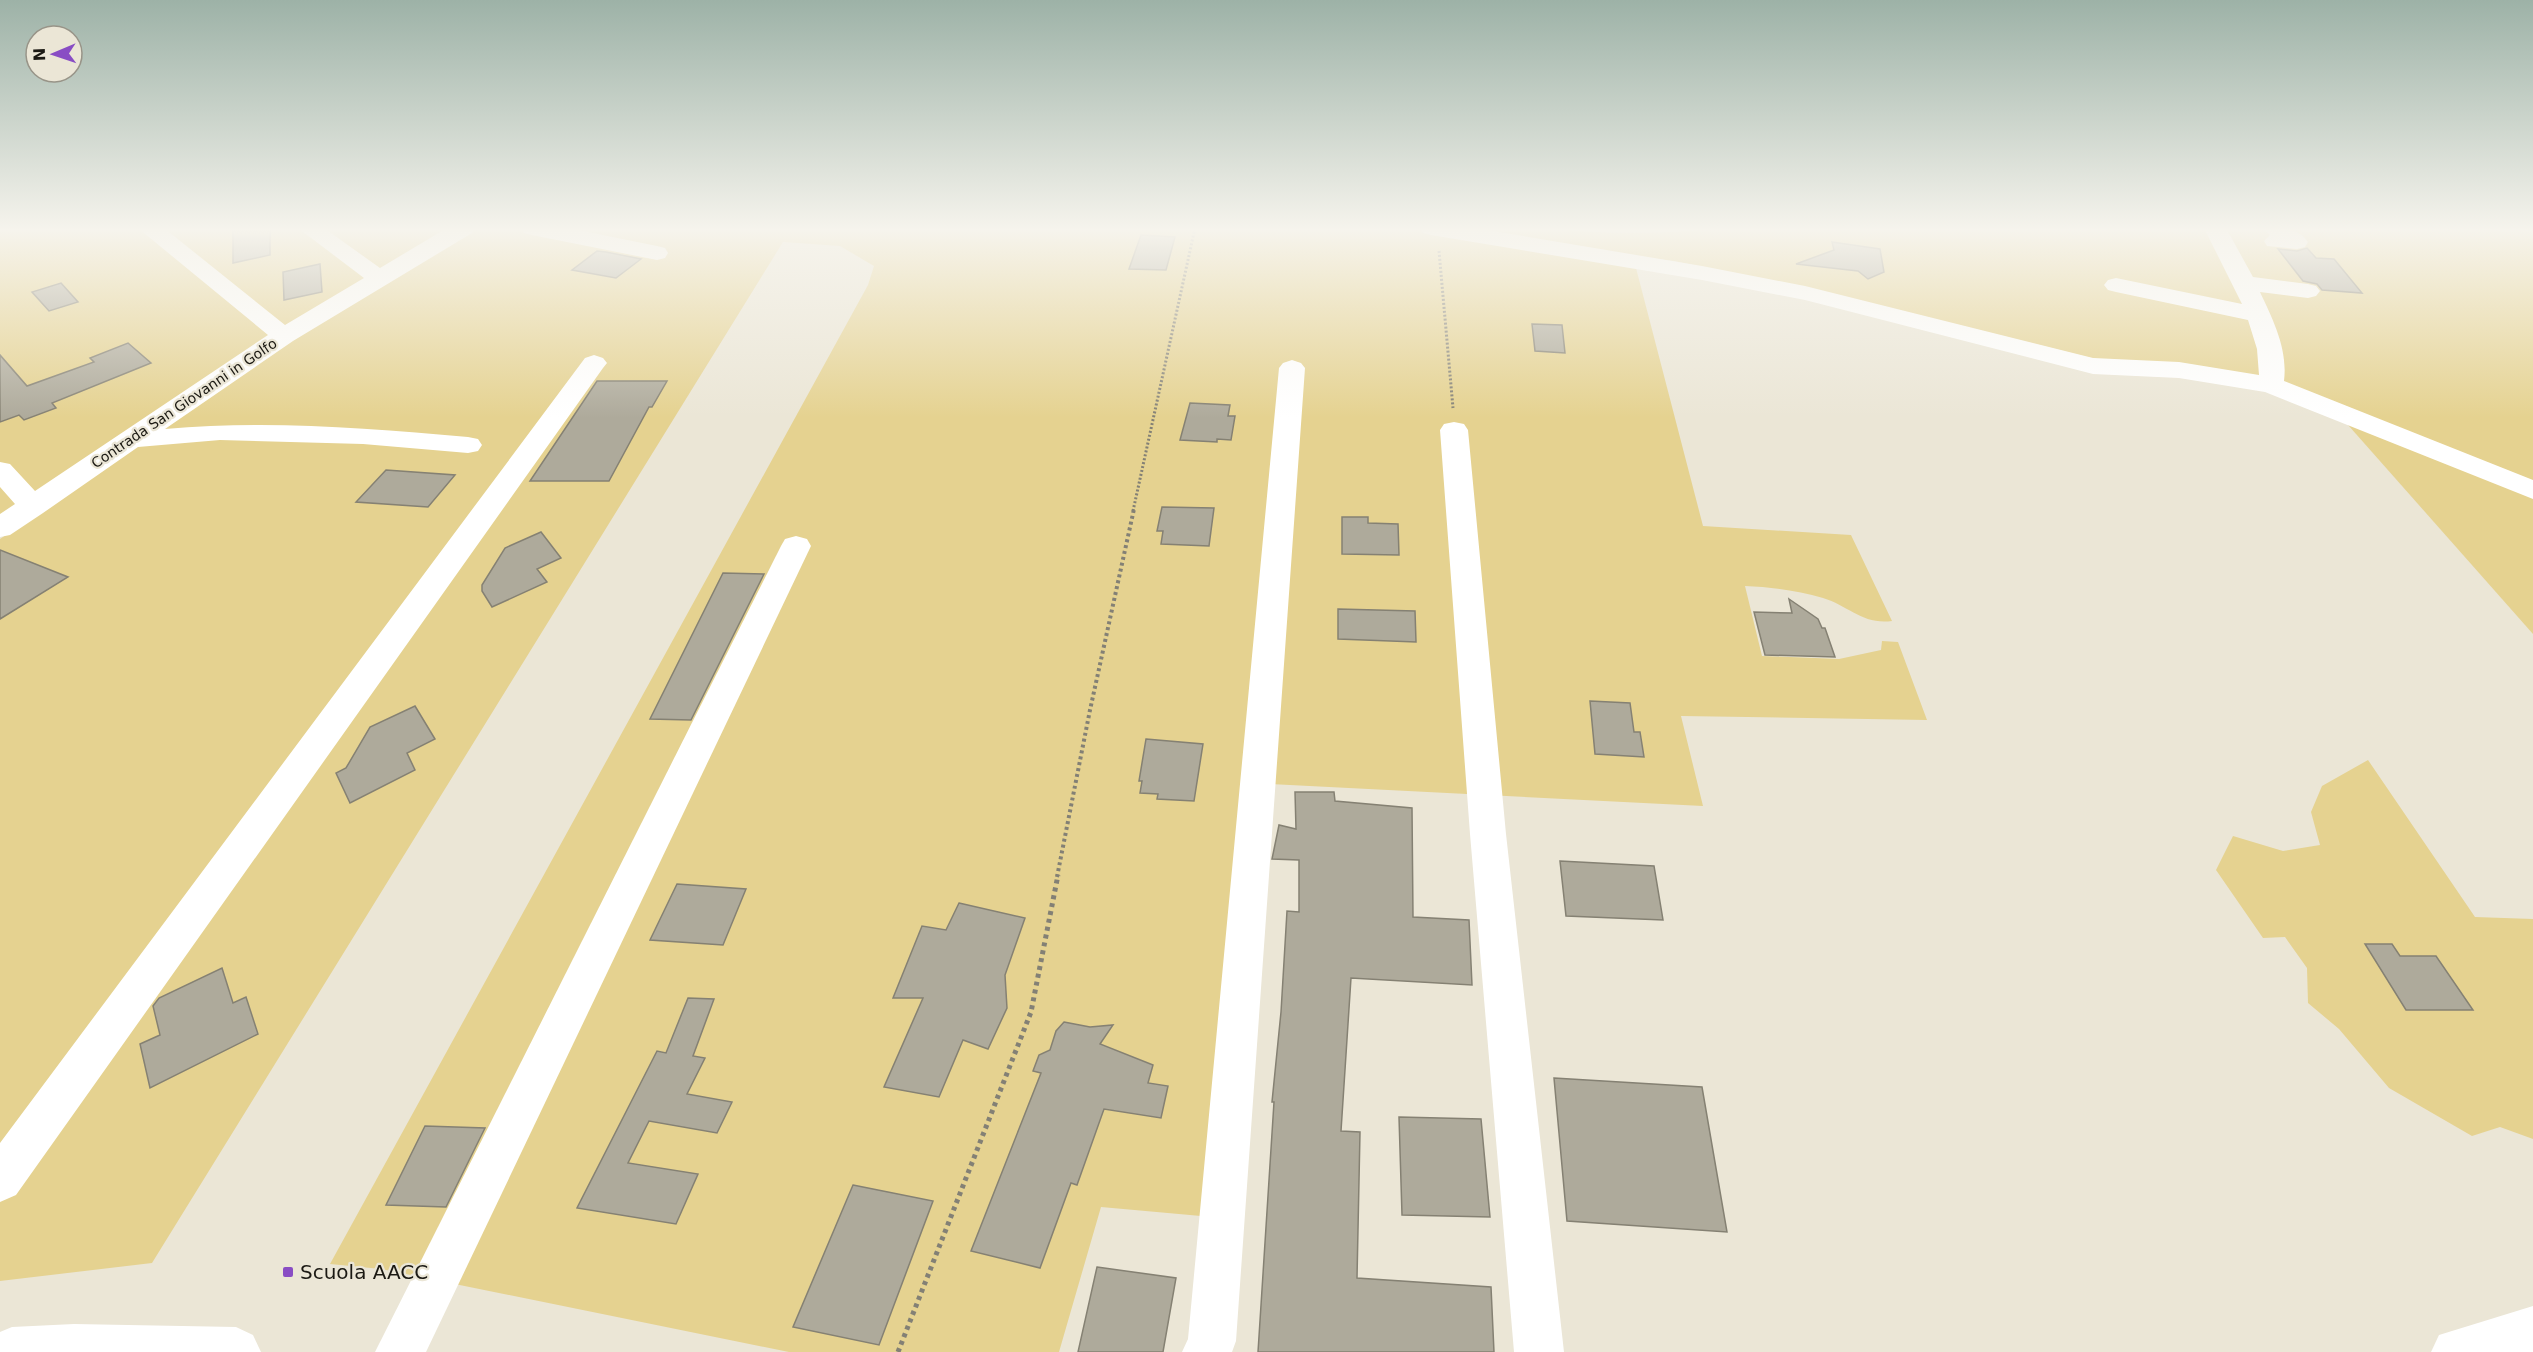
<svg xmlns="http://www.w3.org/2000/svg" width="2533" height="1352" font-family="'DejaVu Sans',sans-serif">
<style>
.green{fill:#e5d290}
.building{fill:#aeaa9b;stroke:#858173;stroke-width:1.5}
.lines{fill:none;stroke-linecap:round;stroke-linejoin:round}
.path-far2{stroke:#838075;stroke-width:3;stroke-dasharray:2 2;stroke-linecap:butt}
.path-far1{stroke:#838075;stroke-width:4;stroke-dasharray:3 3;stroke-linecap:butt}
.path{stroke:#838075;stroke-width:5;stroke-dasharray:4 4;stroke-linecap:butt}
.minor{fill:#fff;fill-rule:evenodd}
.major{fill:#fff;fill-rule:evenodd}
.poi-dot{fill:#894dc4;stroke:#ebe6d6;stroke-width:2}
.labels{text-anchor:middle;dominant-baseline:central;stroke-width:4.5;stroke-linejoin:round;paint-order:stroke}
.far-street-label{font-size:14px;fill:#1b1913;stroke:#ebe6d6}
.near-poi-label{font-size:20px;fill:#1b1913;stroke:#ebe6d6;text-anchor:start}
</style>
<rect width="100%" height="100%" fill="#ebe6d6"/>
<g class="green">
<polygon points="0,228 457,228 0,525"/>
<path d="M474 228H1539C1599 234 1660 235 1720 228H2533V484L2295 390 2091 358 1850 298 1674 261 1631 256 1636 268 1703 526 1851 535 1892 621C1863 625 1849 606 1823 598 1798 591 1771 587 1745 586L1762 656 1839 659 1881 650 1882 641 1898 642 1927 720 1681 716 1703 806 1249 783 1201 1216 1101 1207 1059 1352H789L381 1269 330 1264 868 285 874 266 840 246 783 242 152 1263 0 1281V539L292 339Z"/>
<polygon points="2341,417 2533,496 2533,634"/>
<polygon points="2368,760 2475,917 2533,919 2533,1139 2500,1127 2472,1136 2389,1088 2339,1029 2308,1003 2307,968 2285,937 2263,938 2216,870 2233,836 2283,851 2320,845 2311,812 2322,786"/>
</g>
<g class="building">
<polygon points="233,228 270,228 270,255 233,263"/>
<polygon points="1141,235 1175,237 1166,270 1129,269"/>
<polygon points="1832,242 1880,249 1884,272 1868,279 1858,271 1796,264 1834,250"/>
<polygon points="2307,248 2316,258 2334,259 2362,293 2322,290 2317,284 2303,281 2278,249 2297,251"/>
<polygon points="597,251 606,252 641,259 616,278 572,270"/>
<polygon points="320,264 322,292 284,300 283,272"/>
<polygon points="61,283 78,302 49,311 32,292"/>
<polygon points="1532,324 1562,325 1565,353 1535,351"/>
<polygon points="128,343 151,363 52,403 56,408 24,420 19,415 0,422 0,355 27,386 94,362 90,358"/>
<polygon points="597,381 667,381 652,407 649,407 609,481 530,481"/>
<polygon points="1190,403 1230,405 1228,416 1235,416 1231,440 1217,439 1217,442 1180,440"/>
<polygon points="386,470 455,475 428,507 356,502"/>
<polygon points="1162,507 1214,508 1209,546 1161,544 1163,531 1157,531"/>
<polygon points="1342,517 1368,517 1368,523 1398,524 1399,555 1342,554"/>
<polygon points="541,532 561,558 537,569 547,582 492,607 482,591 482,585 505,548"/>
<polygon points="0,550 68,577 0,619"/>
<polygon points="723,573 764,574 691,720 650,719"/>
<polygon points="1789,599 1818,619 1822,628 1825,628 1835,657 1765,655 1754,612 1792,613"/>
<polygon points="1338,609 1415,611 1416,642 1338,639"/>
<polygon points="1590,701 1630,703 1634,732 1640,732 1644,757 1595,754"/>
<polygon points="415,706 435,739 407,753 415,770 350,803 336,773 346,768 370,727"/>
<polygon points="1146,739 1203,744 1194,801 1157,799 1158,794 1140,793 1142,781 1139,781"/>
<polygon points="1295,792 1334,792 1335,801 1412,808 1413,917 1469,920 1472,985 1351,978 1341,1131 1360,1132 1357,1278 1491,1287 1494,1352 1258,1352 1274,1102 1272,1102 1281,1012 1287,911 1299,912 1299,860 1272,859 1279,825 1296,829"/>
<polygon points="1560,861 1654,866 1663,920 1566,916"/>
<polygon points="677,884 746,889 723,945 650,940"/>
<polygon points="959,903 1025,918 1005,975 1007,1008 988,1049 963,1040 939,1097 884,1087 923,998 893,998 922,926 946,930"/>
<polygon points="2365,944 2392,944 2400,956 2436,956 2473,1010 2406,1010"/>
<polygon points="222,968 233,1003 246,997 258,1034 150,1088 140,1044 160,1035 153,1006 159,998"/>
<polygon points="688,998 714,999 693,1056 705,1058 687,1094 732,1102 717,1133 649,1121 628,1163 698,1174 676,1224 577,1208 657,1051 666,1053"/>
<polygon points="1064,1022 1090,1027 1113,1025 1100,1044 1153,1065 1148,1083 1168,1086 1161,1118 1104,1109 1077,1185 1071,1183 1040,1268 971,1251 1041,1073 1033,1071 1039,1055 1050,1050 1056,1031"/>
<polygon points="1554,1078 1702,1087 1727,1232 1567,1221"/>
<polygon points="1399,1117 1481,1119 1490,1217 1402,1215"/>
<polygon points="425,1126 485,1128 446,1207 386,1205"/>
<polygon points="853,1185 933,1201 879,1345 793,1327"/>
<polygon points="1097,1267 1176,1278 1163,1352 1078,1352"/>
</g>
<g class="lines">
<g class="path-far2">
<polyline points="1439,251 1453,408"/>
<polyline points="1133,511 1195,228"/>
</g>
<polyline class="path-far1" points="1057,877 1090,710 1134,509"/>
<polyline class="path" points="898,1352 1031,1012 1058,875"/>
<g class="minor">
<path d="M138 228H164L285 325 364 278 298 228H324L380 268 447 228H475L472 233 293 341 165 429C266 420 367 428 468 437L478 439 482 445 478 451 468 453 363 444 220 440 138 447 43 513 10 535 0 537V514L15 504 0 487V462L10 464 35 491 268 335Z"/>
<polygon points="521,228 568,228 657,246 665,248 668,253 665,258 657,260 532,235 524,233"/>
<path d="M1420 228H1475L1702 266 1805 286 2093 358 2179 362 2259 375 2257 349 2248 320 2116 292 2108 290 2104 285 2108 280 2116 278 2242 304 2204 228H2226L2253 277 2308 284 2316 286 2320 291 2316 296 2308 298 2260 292C2273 320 2288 349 2284 381L2533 480V499L2265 392 2179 378 2093 374 1805 300 1702 280 1431 235 1423 233Z"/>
<path d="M2263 228C2280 228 2297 226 2308 242L2305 247 2297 249 2267 246 2264 241 2270 235Z"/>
<polygon points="594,355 603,358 607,363 603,368 16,1195 0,1202 0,1143 585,358"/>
<polygon points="1292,360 1301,363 1305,368 1236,1341 1232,1352 1182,1352 1188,1339 1279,368 1283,363"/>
<polygon points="1454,422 1464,424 1468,430 1506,834 1564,1352 1514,1352 1470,834 1440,430 1444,424"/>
<polygon points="796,536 807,539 811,546 426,1352 375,1352 781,546 785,539"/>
</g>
<g class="major">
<polygon points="2533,1306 2533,1352 2431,1352 2439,1335"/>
<polygon points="74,1324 236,1327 253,1335 261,1352 0,1352 0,1332 12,1327"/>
</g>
</g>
<linearGradient id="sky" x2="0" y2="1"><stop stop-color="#9db2a7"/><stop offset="0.55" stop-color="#f6f4ed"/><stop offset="1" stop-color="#f6f4ed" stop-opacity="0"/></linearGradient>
<rect width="2533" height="418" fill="url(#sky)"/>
<rect class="poi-dot" x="282" y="1266" width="12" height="12" rx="3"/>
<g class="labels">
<g class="far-street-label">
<text transform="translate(184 403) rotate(-34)">Contrada San Giovanni in Golfo</text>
</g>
<g class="near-poi-label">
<text x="300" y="1272">Scuola AACC</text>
</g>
</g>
<g transform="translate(54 54) rotate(268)"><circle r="28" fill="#ebe6d6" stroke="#989488" stroke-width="1.5"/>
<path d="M0-4.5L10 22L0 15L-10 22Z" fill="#894dc4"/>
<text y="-9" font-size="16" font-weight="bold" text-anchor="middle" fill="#1b1913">N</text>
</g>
</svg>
